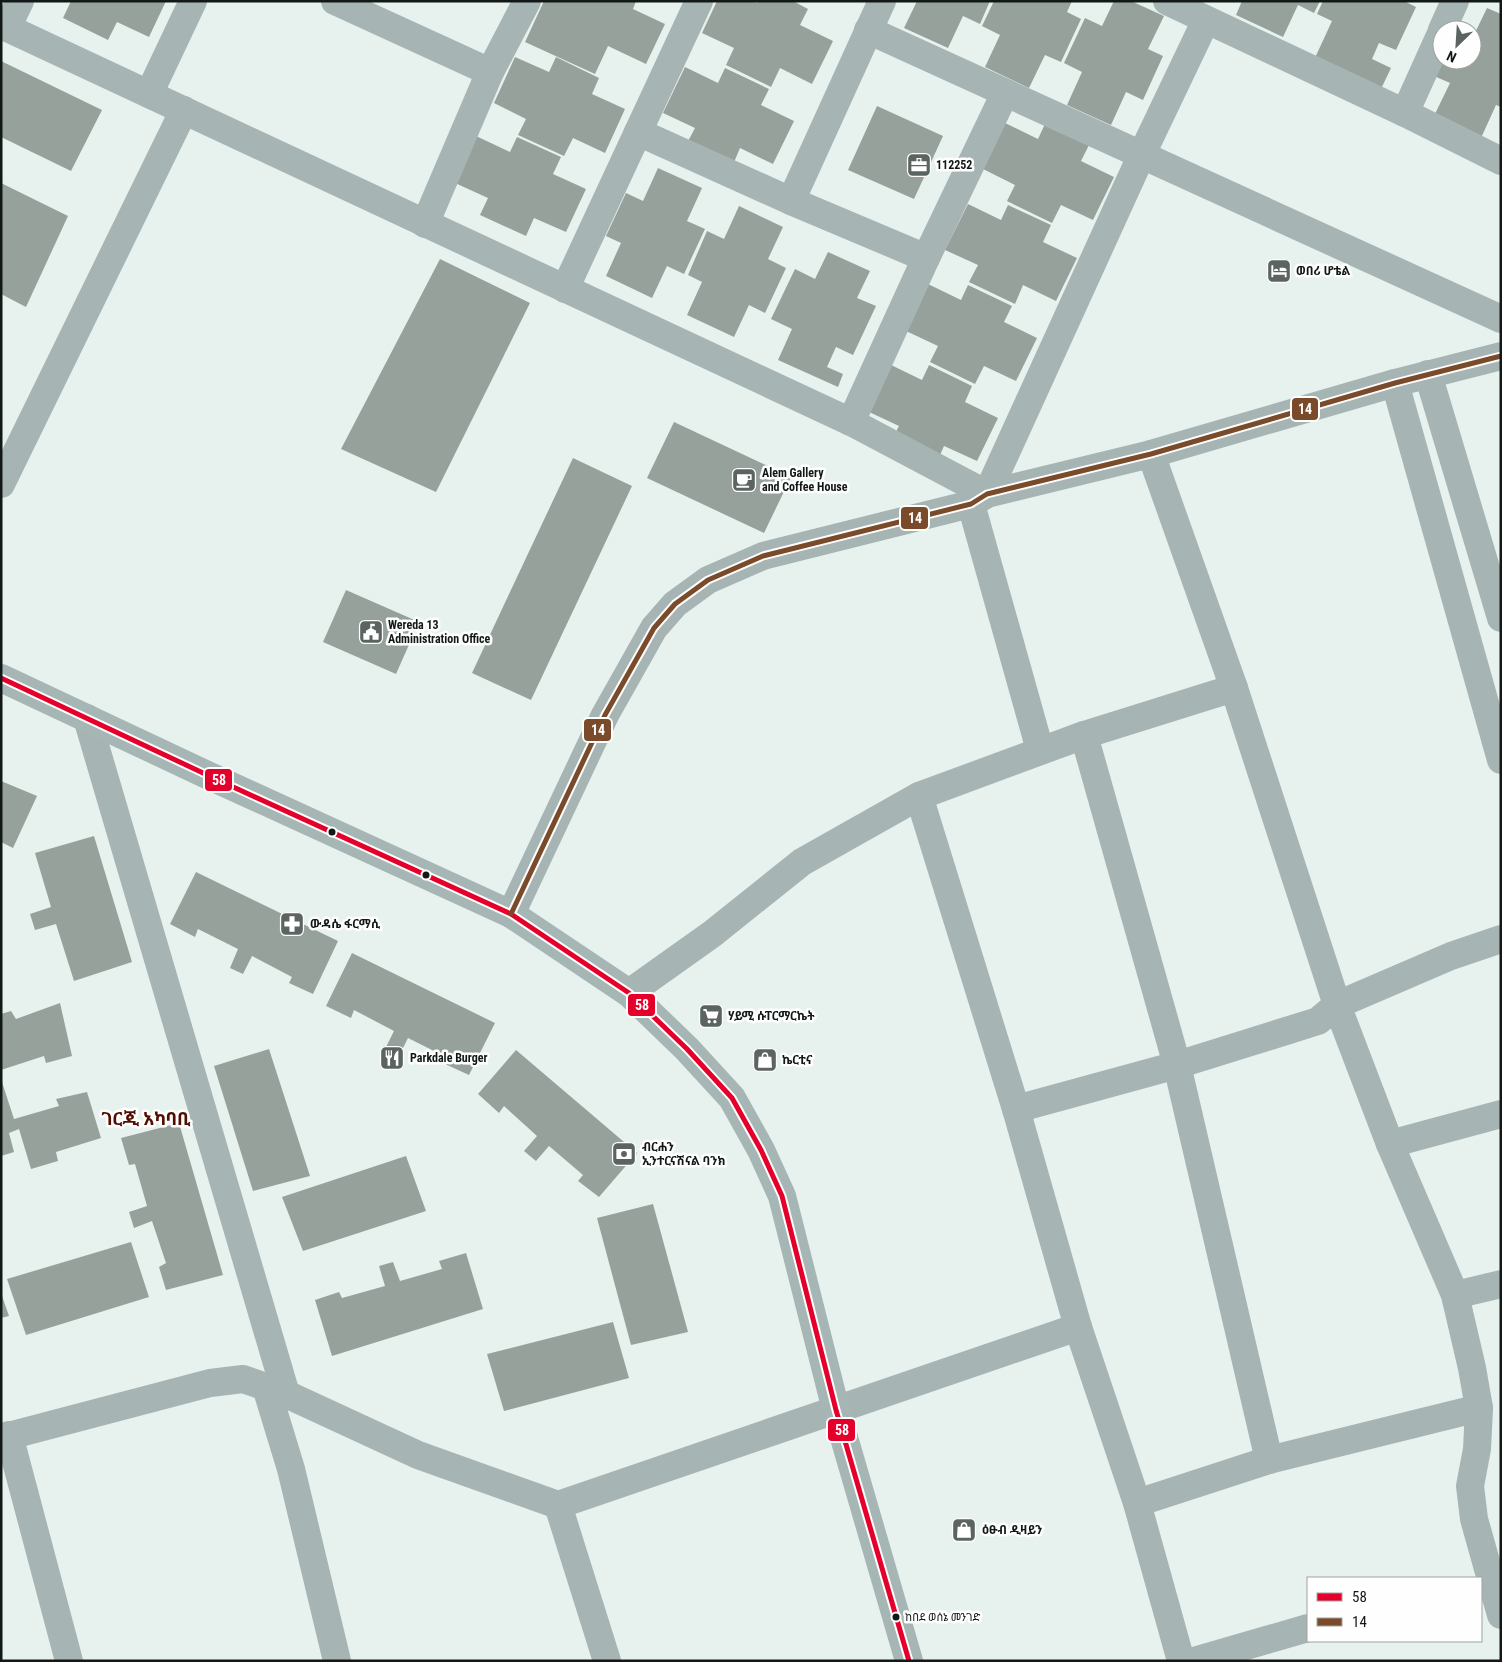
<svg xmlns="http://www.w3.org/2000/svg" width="1502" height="1662" font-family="'Roboto Condensed','Noto Sans Ethiopic',sans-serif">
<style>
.building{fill:#97a19b}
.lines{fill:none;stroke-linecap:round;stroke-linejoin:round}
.minor{stroke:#a6b5b4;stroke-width:28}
.major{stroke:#a6b6b5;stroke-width:28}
.bus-1-casing{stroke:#fefefe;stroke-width:9}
.bus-2-casing{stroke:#fefefe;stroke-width:9}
.bus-1{stroke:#e4002b;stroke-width:5}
.bus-2{stroke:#7a4b2a;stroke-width:5}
.bus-dot{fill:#111816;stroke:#fefefe;stroke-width:2}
.labels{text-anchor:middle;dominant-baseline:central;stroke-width:5;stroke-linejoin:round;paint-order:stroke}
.bus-label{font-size:11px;fill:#111816;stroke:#fefefe;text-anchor:start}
.poi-label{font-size:12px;font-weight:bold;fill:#111816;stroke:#fefefe;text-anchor:start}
.district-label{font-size:18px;font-weight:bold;fill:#500f00;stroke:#fefefe}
.line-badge{stroke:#fefefe;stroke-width:2}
.badge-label{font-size:14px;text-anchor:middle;font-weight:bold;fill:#fff}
</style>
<rect width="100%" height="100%" fill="#e7f2ef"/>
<g class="building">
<polygon points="71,1 166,1 149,37 117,22 108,40 63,18"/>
<polygon points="544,1 636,1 633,9 665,24 646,64 608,46 595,74 525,42"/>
<polygon points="717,1 754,1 757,3 758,1 793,1 808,9 800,25 833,41 812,84 780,68 771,87 726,65 734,48 702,33"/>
<polygon points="917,1 990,1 980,24 963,16 948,48 904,28"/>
<polygon points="994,1 1072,1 1067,12 1081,19 1061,62 1045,55 1029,88 985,67 1000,35 982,26"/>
<polygon points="1114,1 1131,1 1164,16 1148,49 1163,56 1143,100 1126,92 1111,125 1067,105 1082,72 1064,63 1085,18 1102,26"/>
<polygon points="1242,1 1320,1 1314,13 1298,5 1283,37 1236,15"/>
<polygon points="1323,1 1404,1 1416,7 1396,50 1379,43 1372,59 1391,68 1380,91 1314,60 1332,21 1317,14"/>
<polygon points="1487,8 1501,14 1501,107 1496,105 1481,138 1434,116 1450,83 1434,76 1442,60 1472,60 1472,39"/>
<polygon points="515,57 549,72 556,57 599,78 592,94 625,109 605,153 573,138 564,156 518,135 526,119 494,103"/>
<polygon points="1,61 102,110 71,171 1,137"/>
<polygon points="685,67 718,83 725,68 769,89 761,105 794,121 773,164 740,148 732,167 686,145 695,128 663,113"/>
<polygon points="877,106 943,136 914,199 848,170"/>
<polygon points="1005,123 1038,139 1045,124 1089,145 1081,161 1114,177 1093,220 1061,205 1052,223 1007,201 1015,185 983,169"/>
<polygon points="476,136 510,152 517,137 561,157 553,174 586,189 566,232 534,218 526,236 480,215 488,198 455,183"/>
<polygon points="658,168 702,188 687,221 705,229 684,274 667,266 652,298 606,276 621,243 606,236 626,193 643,201"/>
<polygon points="1,183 68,216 26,307 1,294"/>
<polygon points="968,204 1001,220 1008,205 1051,225 1043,242 1077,258 1056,301 1023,285 1015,304 969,282 978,265 945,250"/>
<polygon points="739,206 783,227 768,259 786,268 765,313 749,305 734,337 687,315 702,282 688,275 707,231 724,239"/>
<polygon points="828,252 870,271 857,298 876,306 853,355 836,347 827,367 843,374 838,387 778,360 792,329 771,319 795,269 815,279"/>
<polygon points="440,259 530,303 436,492 341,449"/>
<polygon points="928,284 961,300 968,285 1012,306 1004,322 1037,338 1016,381 984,366 975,384 930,362 938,346 906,331"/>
<polygon points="889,364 922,380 929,365 972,386 965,402 998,418 977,461 944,446 936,464 890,443 899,426 867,411"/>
<polygon points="674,422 791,477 764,533 647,478"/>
<polygon points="573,458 632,486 531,700 472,673"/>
<polygon points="346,590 419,622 396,674 323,642"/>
<polygon points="1,781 37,796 13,848 1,842"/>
<polygon points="94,836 132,962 74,981 56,924 35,930 30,914 51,907 35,853"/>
<polygon points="196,872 338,941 313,994 289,983 292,977 252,956 243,974 230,968 238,949 198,929 195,937 170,924"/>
<polygon points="352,953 495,1023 469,1075 445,1064 448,1058 408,1038 399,1056 385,1049 394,1031 354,1010 351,1018 326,1006"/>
<polygon points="60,1003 72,1056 46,1063 44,1056 1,1070 1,1014 11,1011 16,1019"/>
<polygon points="269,1049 310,1176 253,1191 214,1066"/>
<polygon points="516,1050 637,1153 599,1197 578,1181 583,1175 549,1146 536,1161 524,1151 537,1136 504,1106 499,1113 478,1094"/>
<polygon points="1,1079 14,1119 59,1106 56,1099 87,1092 101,1138 56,1152 58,1161 31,1169 19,1129 9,1133 14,1152 1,1156"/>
<polygon points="179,1123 223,1275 166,1290 159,1267 166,1263 152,1221 134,1228 129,1212 147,1206 135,1164 129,1165 121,1138"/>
<polygon points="406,1156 426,1211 303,1251 282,1197"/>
<polygon points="653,1204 688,1332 631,1345 597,1218"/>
<polygon points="131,1242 149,1297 26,1335 7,1279"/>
<polygon points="466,1253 483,1309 332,1356 315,1300 339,1292 342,1298 385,1286 379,1266 393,1262 400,1281 442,1269 439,1261"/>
<polygon points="1,1293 9,1316 1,1318"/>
<polygon points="613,1322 629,1378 504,1411 487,1354"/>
</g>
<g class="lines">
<g class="minor">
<polyline points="335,1 490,72"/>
<polyline points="1167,1 1405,113 1501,161"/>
<polyline points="1,25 851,422 987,494 1142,154 1206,20"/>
<polyline points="7,28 20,1"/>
<polyline points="868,30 1501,319"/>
<polyline points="1442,30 1455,1"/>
<polyline points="149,94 193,1"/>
<polyline points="1405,113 1442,31"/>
<polyline points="638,132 791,201 926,258"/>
<polyline points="791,201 882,1"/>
<polyline points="425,224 490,72 527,1"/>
<polyline points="565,289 699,1"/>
<polyline points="1428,374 1501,618"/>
<polyline points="1395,383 1501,760"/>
<polyline points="851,422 926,258 1005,93"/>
<polyline points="1151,454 1234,688 1337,1005 1390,1144 1455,1295 1472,1368 1479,1408 1477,1449 1470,1486 1474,1519 1501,1615"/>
<polyline points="1,484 184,110"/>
<polyline points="971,504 1040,750"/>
<polyline points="87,718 286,1394"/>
<polyline points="1084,735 1177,1065 1269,1460"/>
<polyline points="919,796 1016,1109 1078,1327 1137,1503 1181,1661"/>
<polyline points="511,914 605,715 654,628 675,604 708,580 763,556 971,504 987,494 1151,454 1395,383 1501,356"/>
<polyline points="629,993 712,934 802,862 919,796 1084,735 1234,688"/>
<polyline points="1016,1109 1177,1065 1318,1021 1337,1005 1451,956 1501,939"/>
<polyline points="1390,1144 1501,1114"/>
<polyline points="1455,1295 1501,1284"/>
<polyline points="266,1387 291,1469 337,1661"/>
<polyline points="9,1435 69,1661"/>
<polyline points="1,1438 210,1383 243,1379 286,1394 418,1455 558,1505 1078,1327"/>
<polyline points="1137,1503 1269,1460 1479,1408"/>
<polyline points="558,1505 607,1661"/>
<polyline points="1194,1661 1308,1628"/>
</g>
<polyline class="major" points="1,678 218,780 511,914 629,993 687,1049 732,1098 761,1150 782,1196 836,1410 909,1661"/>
<defs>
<polyline id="bus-1" points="1,678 218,780 511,914 629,993 687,1049 732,1098 761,1150 782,1196 836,1410 909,1661"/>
<polyline id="bus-2" points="511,914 605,715 654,628 675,604 708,580 763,556 971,504 987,494 1151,454 1395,383 1501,356"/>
</defs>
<use href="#bus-1" class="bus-1-casing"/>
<use href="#bus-2" class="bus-2-casing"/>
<use href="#bus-1" class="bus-1"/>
<use href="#bus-2" class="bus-2"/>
</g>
<defs>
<symbol id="office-square" viewBox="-11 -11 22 22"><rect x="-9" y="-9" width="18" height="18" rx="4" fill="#5c6462" stroke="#fefefe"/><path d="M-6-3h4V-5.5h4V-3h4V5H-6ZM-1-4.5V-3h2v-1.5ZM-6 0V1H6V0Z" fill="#fff"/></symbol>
<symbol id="hotel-square" viewBox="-11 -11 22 22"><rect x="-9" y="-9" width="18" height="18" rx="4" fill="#5c6462" stroke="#fefefe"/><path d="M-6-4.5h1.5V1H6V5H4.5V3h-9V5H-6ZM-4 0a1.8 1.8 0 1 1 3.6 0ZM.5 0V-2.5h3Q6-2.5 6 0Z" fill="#fff"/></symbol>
<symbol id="cafe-square" viewBox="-11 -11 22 22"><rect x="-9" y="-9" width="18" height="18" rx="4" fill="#5c6462" stroke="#fefefe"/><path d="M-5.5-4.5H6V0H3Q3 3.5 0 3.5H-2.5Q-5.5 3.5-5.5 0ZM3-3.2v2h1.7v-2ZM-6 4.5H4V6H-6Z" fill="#fff"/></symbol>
<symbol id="civic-square" viewBox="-11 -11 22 22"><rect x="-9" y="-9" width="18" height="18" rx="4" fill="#5c6462" stroke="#fefefe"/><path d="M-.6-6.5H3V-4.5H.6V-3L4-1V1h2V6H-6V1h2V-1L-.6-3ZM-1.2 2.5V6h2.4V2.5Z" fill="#fff"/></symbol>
<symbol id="pharmacy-square" viewBox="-11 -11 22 22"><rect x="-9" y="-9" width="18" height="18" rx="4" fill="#5c6462" stroke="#fefefe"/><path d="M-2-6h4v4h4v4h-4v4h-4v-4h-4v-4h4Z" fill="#fff"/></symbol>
<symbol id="supermarket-square" viewBox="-11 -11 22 22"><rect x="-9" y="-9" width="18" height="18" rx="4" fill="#5c6462" stroke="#fefefe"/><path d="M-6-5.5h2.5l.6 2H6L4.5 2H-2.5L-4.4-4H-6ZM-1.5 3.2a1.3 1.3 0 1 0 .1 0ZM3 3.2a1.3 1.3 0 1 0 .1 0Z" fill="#fff"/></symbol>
<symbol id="restaurant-square" viewBox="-11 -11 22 22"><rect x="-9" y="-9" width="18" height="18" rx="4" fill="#5c6462" stroke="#fefefe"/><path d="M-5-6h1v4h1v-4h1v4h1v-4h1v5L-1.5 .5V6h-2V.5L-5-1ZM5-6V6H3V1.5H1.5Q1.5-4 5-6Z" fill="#fff"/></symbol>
<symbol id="shop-square" viewBox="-11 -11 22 22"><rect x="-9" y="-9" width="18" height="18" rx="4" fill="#5c6462" stroke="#fefefe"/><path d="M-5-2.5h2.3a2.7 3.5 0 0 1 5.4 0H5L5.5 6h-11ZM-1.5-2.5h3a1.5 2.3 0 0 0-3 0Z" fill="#fff"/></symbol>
<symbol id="bank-square" viewBox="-11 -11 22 22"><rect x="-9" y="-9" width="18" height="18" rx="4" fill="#5c6462" stroke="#fefefe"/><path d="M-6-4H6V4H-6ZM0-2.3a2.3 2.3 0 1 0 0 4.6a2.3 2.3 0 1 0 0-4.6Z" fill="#fff"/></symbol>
</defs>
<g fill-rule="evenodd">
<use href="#office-square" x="905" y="151" width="28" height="28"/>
<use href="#hotel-square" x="1265" y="257" width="28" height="28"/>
<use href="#cafe-square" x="730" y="466" width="28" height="28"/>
<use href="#civic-square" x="357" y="618" width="28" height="28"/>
<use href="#pharmacy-square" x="278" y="910" width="28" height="28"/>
<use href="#supermarket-square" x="697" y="1002" width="28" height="28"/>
<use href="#restaurant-square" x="378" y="1044" width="28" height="28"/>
<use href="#shop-square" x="751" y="1046" width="28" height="28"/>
<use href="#bank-square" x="610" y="1140" width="28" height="28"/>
<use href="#shop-square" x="950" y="1516" width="28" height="28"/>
</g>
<g class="bus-dot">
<circle cx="332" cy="832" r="4.5"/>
<circle cx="426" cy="875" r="4.5"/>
<circle cx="896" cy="1617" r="4.5"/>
</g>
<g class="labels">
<g class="bus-label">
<text x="905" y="1617">ከበደ ወሰኔ መንገድ</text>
</g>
<g class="poi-label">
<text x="936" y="165">112252</text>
<text x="1296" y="271">ወበሪ ሆቴል</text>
<text x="762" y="473">Alem Gallery<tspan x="762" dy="14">and Coffee House</tspan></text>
<text x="388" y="625">Wereda 13<tspan x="388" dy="14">Administration Office</tspan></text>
<text x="310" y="924">ውዳሴ ፋርማሲ</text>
<text x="728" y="1016">ሃይሚ ሱፐርማርኬት</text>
<text x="410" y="1058">Parkdale Burger</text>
<text x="782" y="1060">ኬርቲና</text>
<text x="642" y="1147">ብርሐን<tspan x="642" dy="14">ኢንተርናሽናል ባንክ</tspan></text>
<text x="982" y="1530">ዕፁብ ዲዛይን</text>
</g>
<g class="district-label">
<text x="146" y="1118">ገርጂ አካባቢ</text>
</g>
</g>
<g class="line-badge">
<rect x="1291" y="397" width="28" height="24" rx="5" fill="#7a4b2a"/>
<rect x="900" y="506" width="29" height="24" rx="5" fill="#7a4b2a"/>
<rect x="583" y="718" width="29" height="24" rx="5" fill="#7a4b2a"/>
<rect x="204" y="768" width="29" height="24" rx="5" fill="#e4002b"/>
<rect x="627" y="993" width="29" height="24" rx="5" fill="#e4002b"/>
<rect x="827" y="1418" width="29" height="24" rx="5" fill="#e4002b"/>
</g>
<g class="badge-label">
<text x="1305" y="414">14</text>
<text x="915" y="523">14</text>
<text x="598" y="735">14</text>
<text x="219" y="785">58</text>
<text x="642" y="1010">58</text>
<text x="842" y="1435">58</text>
</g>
<rect width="1502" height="1662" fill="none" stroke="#111816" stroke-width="5"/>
<rect x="1307" y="1577" width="175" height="65" fill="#fefefe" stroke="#9fa2a1"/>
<rect x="1317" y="1593" width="25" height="8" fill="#e4002b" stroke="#9fa2a1"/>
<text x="1352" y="1602" font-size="15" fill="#111816">58</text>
<rect x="1317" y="1618" width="25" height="8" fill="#7a4b2a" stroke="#9fa2a1"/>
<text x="1352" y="1627" font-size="15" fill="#111816">14</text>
<g transform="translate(1457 45) rotate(205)"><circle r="24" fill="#fefefe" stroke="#9fa2a1"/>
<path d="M0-4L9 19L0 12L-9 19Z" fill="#5c6462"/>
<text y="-8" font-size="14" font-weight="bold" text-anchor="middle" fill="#111816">N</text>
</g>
</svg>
